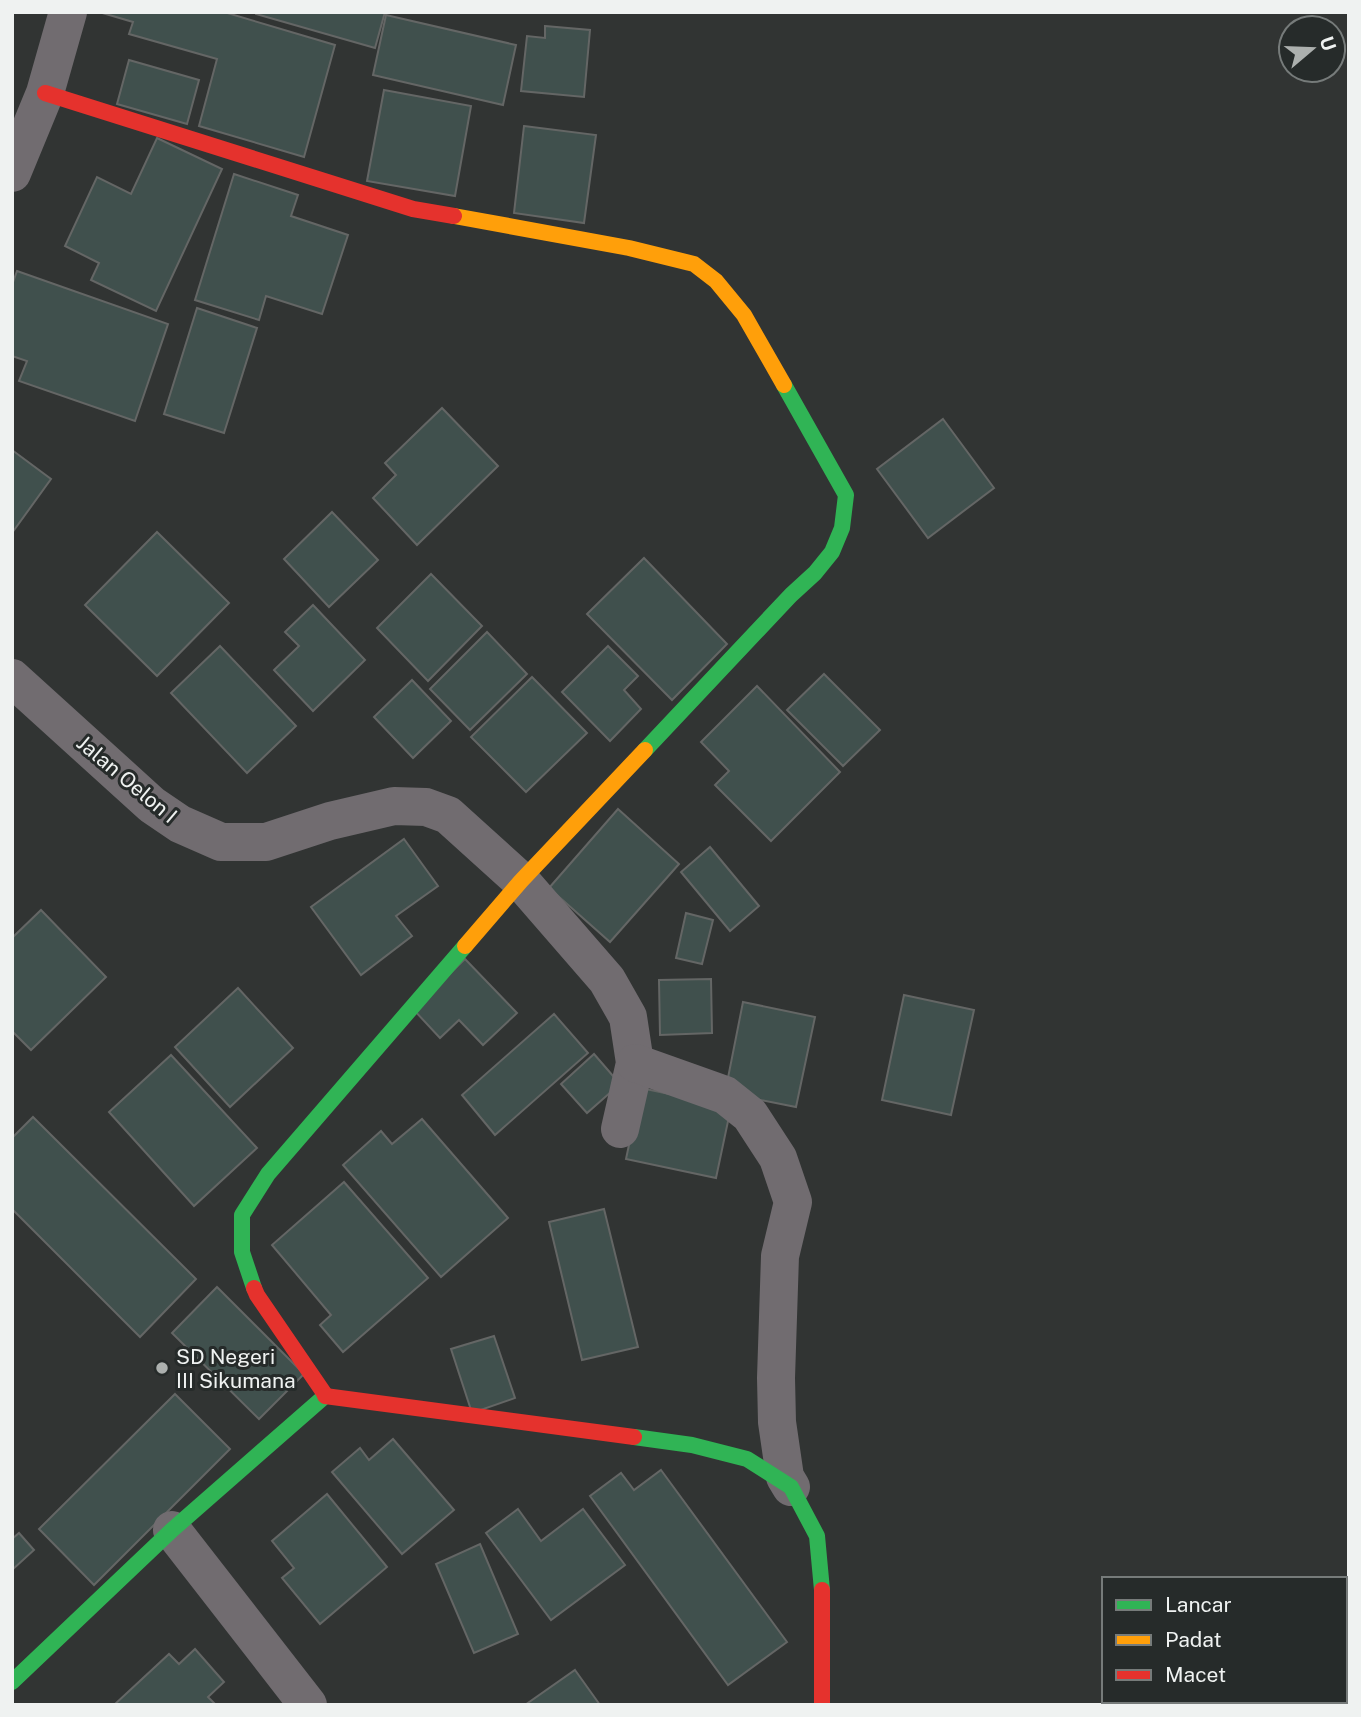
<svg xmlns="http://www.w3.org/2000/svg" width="1361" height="1717" font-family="'Public Sans',sans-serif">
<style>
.building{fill:#40504d;stroke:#646665;stroke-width:2}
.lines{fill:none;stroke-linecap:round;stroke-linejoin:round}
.street{stroke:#716c70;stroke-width:38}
.fast{stroke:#30b455;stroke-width:16}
.slow{stroke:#ff9f0a;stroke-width:16}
.jam{stroke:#e5322d;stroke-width:16}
.poi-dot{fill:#acb0ae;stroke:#262b2a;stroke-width:2.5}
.labels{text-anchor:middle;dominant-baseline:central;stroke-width:6;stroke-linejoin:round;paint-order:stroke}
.street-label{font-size:21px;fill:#eff2f1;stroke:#262b2a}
.poi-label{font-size:21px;fill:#eff2f1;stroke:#262b2a;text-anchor:start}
</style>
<rect width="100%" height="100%" fill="#313433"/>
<g class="building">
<polygon points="99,12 224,12 335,45 304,157 199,126 217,59 129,34 133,22"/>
<polygon points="256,12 385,12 375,48 256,14"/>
<polygon points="386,15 516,45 503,105 373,75"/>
<polygon points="545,26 590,30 584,97 521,91 527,36 545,38"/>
<polygon points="129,60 199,80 187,124 117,104"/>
<polygon points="384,90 471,106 455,196 367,181"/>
<polygon points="524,126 596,135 584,223 514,213"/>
<polygon points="157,138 222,169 156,311 91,280 99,263 65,246 97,177 131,194"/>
<polygon points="234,174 298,195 291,216 348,235 322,314 266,296 259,320 195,300"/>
<polygon points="17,271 168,324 135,421 19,381 27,361 12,356 12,285"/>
<polygon points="197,308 257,328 224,433 164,414"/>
<polygon points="442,408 498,466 417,545 373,498 396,475 385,463"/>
<polygon points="943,419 994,488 928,538 877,469"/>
<polygon points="12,450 51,479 12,533"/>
<polygon points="332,512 378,560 329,607 284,559"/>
<polygon points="157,532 229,603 157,676 85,605"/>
<polygon points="644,558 727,644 672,700 587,614"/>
<polygon points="431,574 482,626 428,681 377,628"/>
<polygon points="313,605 365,660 313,711 274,670 299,646 285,632"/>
<polygon points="487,632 527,674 470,730 430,689"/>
<polygon points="220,646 296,726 247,773 171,693"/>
<polygon points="608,646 638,676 624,690 641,709 610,741 562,692"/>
<polygon points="824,674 880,730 843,766 787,710"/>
<polygon points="532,677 587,733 526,792 471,737"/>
<polygon points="412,680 451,721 413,758 374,717"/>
<polygon points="757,686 840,772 771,841 715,785 729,771 701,742"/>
<polygon points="618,809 679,864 610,942 549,888"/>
<polygon points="404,839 438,886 396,916 412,936 361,975 311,907"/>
<polygon points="710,847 759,906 730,931 681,872"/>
<polygon points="41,910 106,977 31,1050 12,1031 12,938"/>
<polygon points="686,913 713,920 702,964 676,958"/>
<polygon points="465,959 517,1013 483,1045 459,1020 440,1038 413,1009"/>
<polygon points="711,979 712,1033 660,1035 659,980"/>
<polygon points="238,988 293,1048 230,1107 175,1047"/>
<polygon points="904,995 974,1010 951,1115 882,1100"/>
<polygon points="743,1002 815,1017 796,1107 725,1093"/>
<polygon points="554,1014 588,1053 495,1135 462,1095"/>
<polygon points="594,1054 620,1084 587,1113 561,1084"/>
<polygon points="171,1055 257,1148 194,1206 109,1112"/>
<polygon points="641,1088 731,1107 716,1178 626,1159"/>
<polygon points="33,1117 196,1279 140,1337 12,1209 12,1138"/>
<polygon points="422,1119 508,1218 441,1277 343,1165 381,1131 392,1144"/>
<polygon points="344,1182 428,1278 343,1352 320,1325 331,1315 272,1245"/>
<polygon points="604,1209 638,1347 582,1360 549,1222"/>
<polygon points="217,1287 304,1374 259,1419 172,1333"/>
<polygon points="494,1336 515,1398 472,1413 451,1349"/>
<polygon points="175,1394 230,1449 94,1585 39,1529"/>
<polygon points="393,1439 454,1510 402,1554 332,1472 360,1448 369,1460"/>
<polygon points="661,1470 787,1642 728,1685 590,1496 621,1473 634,1490"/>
<polygon points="327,1494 387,1567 320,1624 282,1578 294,1568 272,1541"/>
<polygon points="518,1509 541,1541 583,1509 625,1565 551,1620 486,1533"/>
<polygon points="19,1533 34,1550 12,1570 12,1539"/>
<polygon points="480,1544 518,1634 474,1653 436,1564"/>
<polygon points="195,1649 224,1682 208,1697 216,1705 114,1705 169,1654 179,1664"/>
<polygon points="575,1670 600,1705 525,1705"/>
</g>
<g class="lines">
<g class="street">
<polyline points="12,173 45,93 68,12"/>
<polyline points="12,678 152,805 180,824 221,842 266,842 330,821 394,806 426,807 448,815 521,881 607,980 628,1017 635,1063 620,1129"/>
<polyline points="635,1063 725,1095 750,1115 778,1158 793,1202 780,1256 776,1378 777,1422 785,1477 791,1487"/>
<polyline points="172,1530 308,1705"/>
</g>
<g class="fast">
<polyline points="645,750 791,595 815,573 832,552 842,528 846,495 784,385"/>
<polyline points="254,1288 242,1252 242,1215 268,1174 465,946"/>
<polyline points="634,1437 692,1445 747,1459 791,1487 817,1536 822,1590"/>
<polyline points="12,1682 172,1530 325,1396"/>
</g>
<g class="slow">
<polyline points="454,216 629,248 694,264 716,281 744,315 784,385"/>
<polyline points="465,946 521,881 645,750"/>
</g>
<g class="jam">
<polyline points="45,93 413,209 454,216"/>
<polyline points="254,1288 257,1295 326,1396"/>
<polyline points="325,1396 634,1437"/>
<polyline points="822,1590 822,1705"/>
</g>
</g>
<circle class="poi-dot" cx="162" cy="1368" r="7"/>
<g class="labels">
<g class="street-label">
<text transform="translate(127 779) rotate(40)">Jalan Oelon I</text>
</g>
<g class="poi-label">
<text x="176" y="1356">SD Negeri<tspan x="176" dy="24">III Sikumana</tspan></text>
</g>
</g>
<rect width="1361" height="1717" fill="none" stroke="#eff2f1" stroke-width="28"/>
<rect x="1102" y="1577" width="245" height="126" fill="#262b2a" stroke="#767b7a" stroke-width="2"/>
<rect x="1116" y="1600" width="35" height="10" fill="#30b455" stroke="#767b7a" stroke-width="2"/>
<text x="1165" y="1612" font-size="21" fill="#eff2f1">Lancar</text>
<rect x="1116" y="1635" width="35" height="10" fill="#ff9f0a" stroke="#767b7a" stroke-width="2"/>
<text x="1165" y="1647" font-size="21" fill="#eff2f1">Padat</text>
<rect x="1116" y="1670" width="35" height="10" fill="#e5322d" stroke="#767b7a" stroke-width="2"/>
<text x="1165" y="1682" font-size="21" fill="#eff2f1">Macet</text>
<g transform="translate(1312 49) rotate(71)"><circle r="33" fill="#262b2a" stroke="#767b7a" stroke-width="2"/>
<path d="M0-5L12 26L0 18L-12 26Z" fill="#acb0ae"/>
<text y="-10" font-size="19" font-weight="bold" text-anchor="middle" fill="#eff2f1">U</text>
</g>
</svg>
